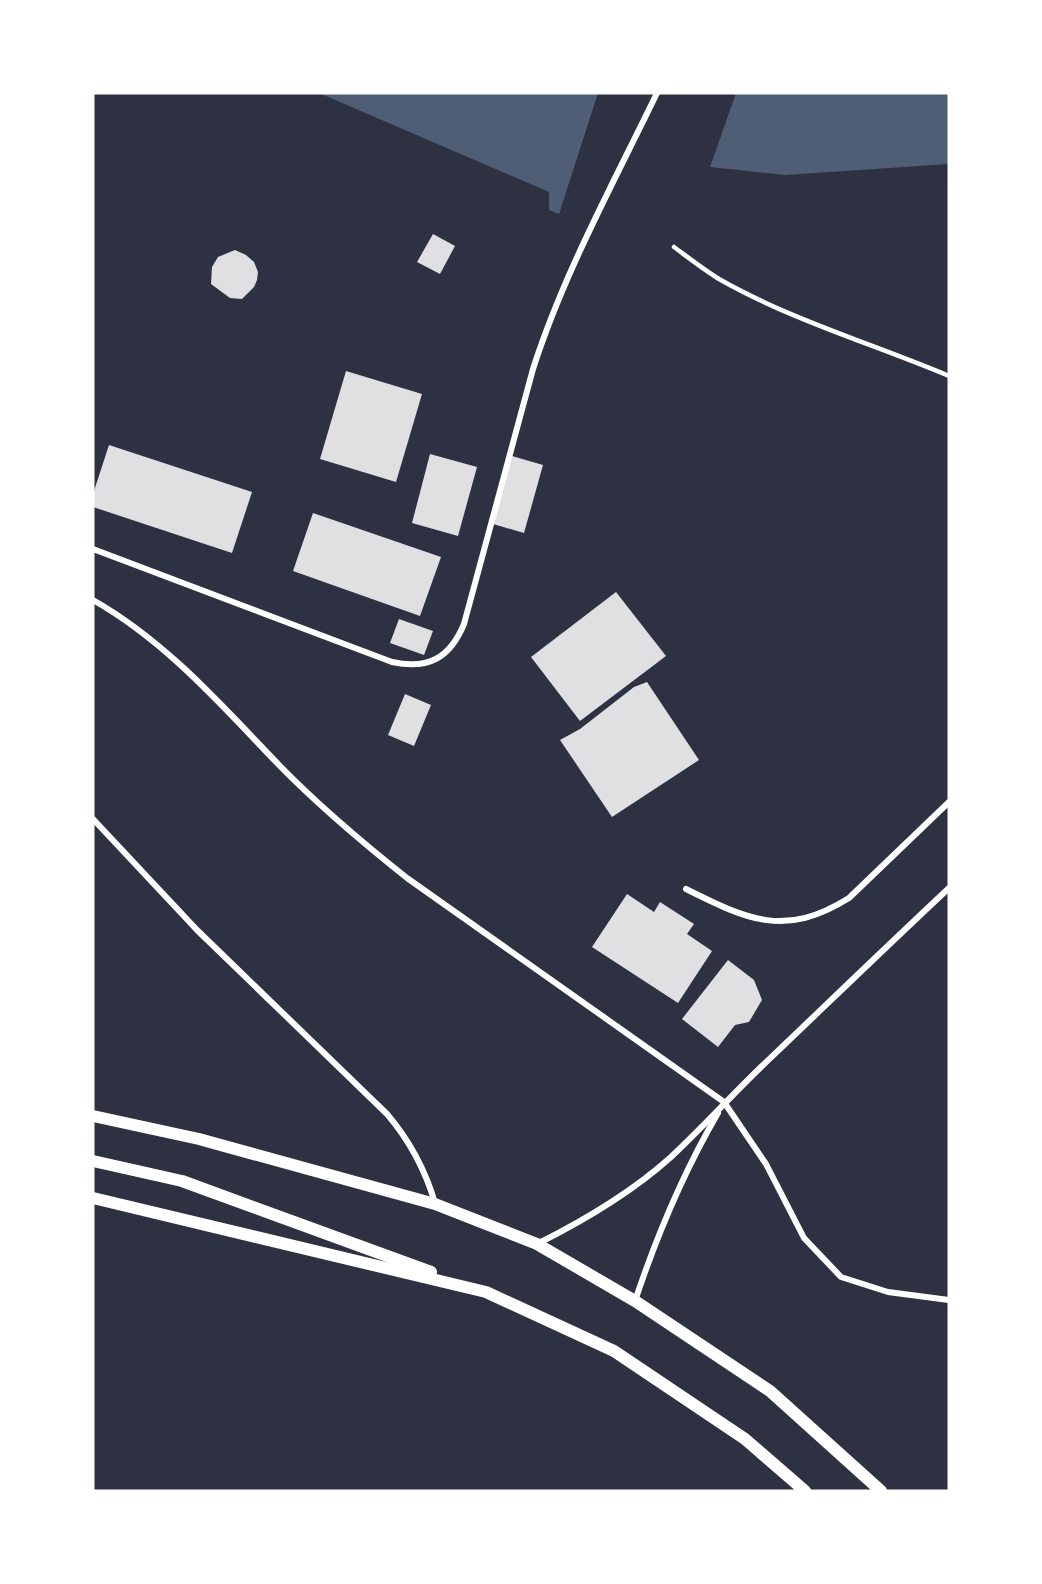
<svg xmlns="http://www.w3.org/2000/svg" width="1042" height="1584" font-family="'Public Sans',sans-serif">
<style>
.water{fill:#4f5d75}
.building{fill:#e0e0e3}
.lines{fill:none;stroke-linecap:round;stroke-linejoin:round}
.service{stroke:#fff;stroke-width:4.5}
.minor{stroke:#fff;stroke-width:6}
.secondary{stroke:#fff;stroke-width:12}
</style>
<rect width="100%" height="100%" fill="#2d3142"/>
<g class="water">
<polygon points="319,93 598,93 559,214 549,210 549,192"/>
<polygon points="736,93 949,93 949,164 785,175 710,167"/>
</g>
<g class="building">
<polygon points="433,234 455,246 440,274 417,262"/>
<polygon points="235,250 246,255 254,262 258,272 257,280 254,287 242,299 230,298 211,284 212,267 218,257"/>
<polygon points="346,371 422,394 396,482 320,459"/>
<polygon points="109,445 252,492 232,553 93,507 93,494"/>
<polygon points="430,454 477,467 458,536 412,523"/>
<polygon points="512,456 543,465 524,533 493,524"/>
<polygon points="313,513 441,557 420,616 293,571"/>
<polygon points="616,592 666,656 580,721 531,657"/>
<polygon points="399,619 433,631 424,655 390,643"/>
<polygon points="647,682 699,760 612,817 560,740 580,729 634,687"/>
<polygon points="405,694 431,705 414,746 388,735"/>
<polygon points="627,894 654,912 660,902 694,924 687,934 712,951 678,1003 592,947"/>
<polygon points="728,960 754,980 762,1000 749,1022 735,1025 718,1047 682,1019"/>
</g>
<g class="lines">
<path class="service" d="M674 247C689 258 703 269 719 279 791 320 873 344 949 376"/>
<g class="minor">
<path d="M93 549 392 662C428 670 450 658 464 624L533 369C564 273 613 184 657 93"/>
<path d="M93 600C167 642 222 706 280 766 320 807 363 843 407 878L724 1102 766 1164 804 1238 841 1277 888 1292 949 1300"/>
<path d="M93 819 197 930 387 1114C410 1141 425 1169 435 1203"/>
<path d="M686 889C748 920 785 938 849 898L949 802"/>
<path d="M537 1244C585 1220 631 1193 671 1157 702 1128 730 1097 761 1067 824 1007 886 947 949 888"/>
<path d="M635 1301C657 1235 683 1173 718 1113"/>
</g>
<g class="secondary">
<polyline points="93,1116 199,1139 435,1204 537,1244 635,1301 770,1391 881,1491"/>
<polyline points="93,1161 182,1181 431,1272"/>
<polyline points="93,1198 486,1292 614,1351 745,1439 805,1491"/>
</g>
</g>
<rect width="1042" height="1584" fill="none" stroke="#ffffff" stroke-width="189"/>
</svg>
